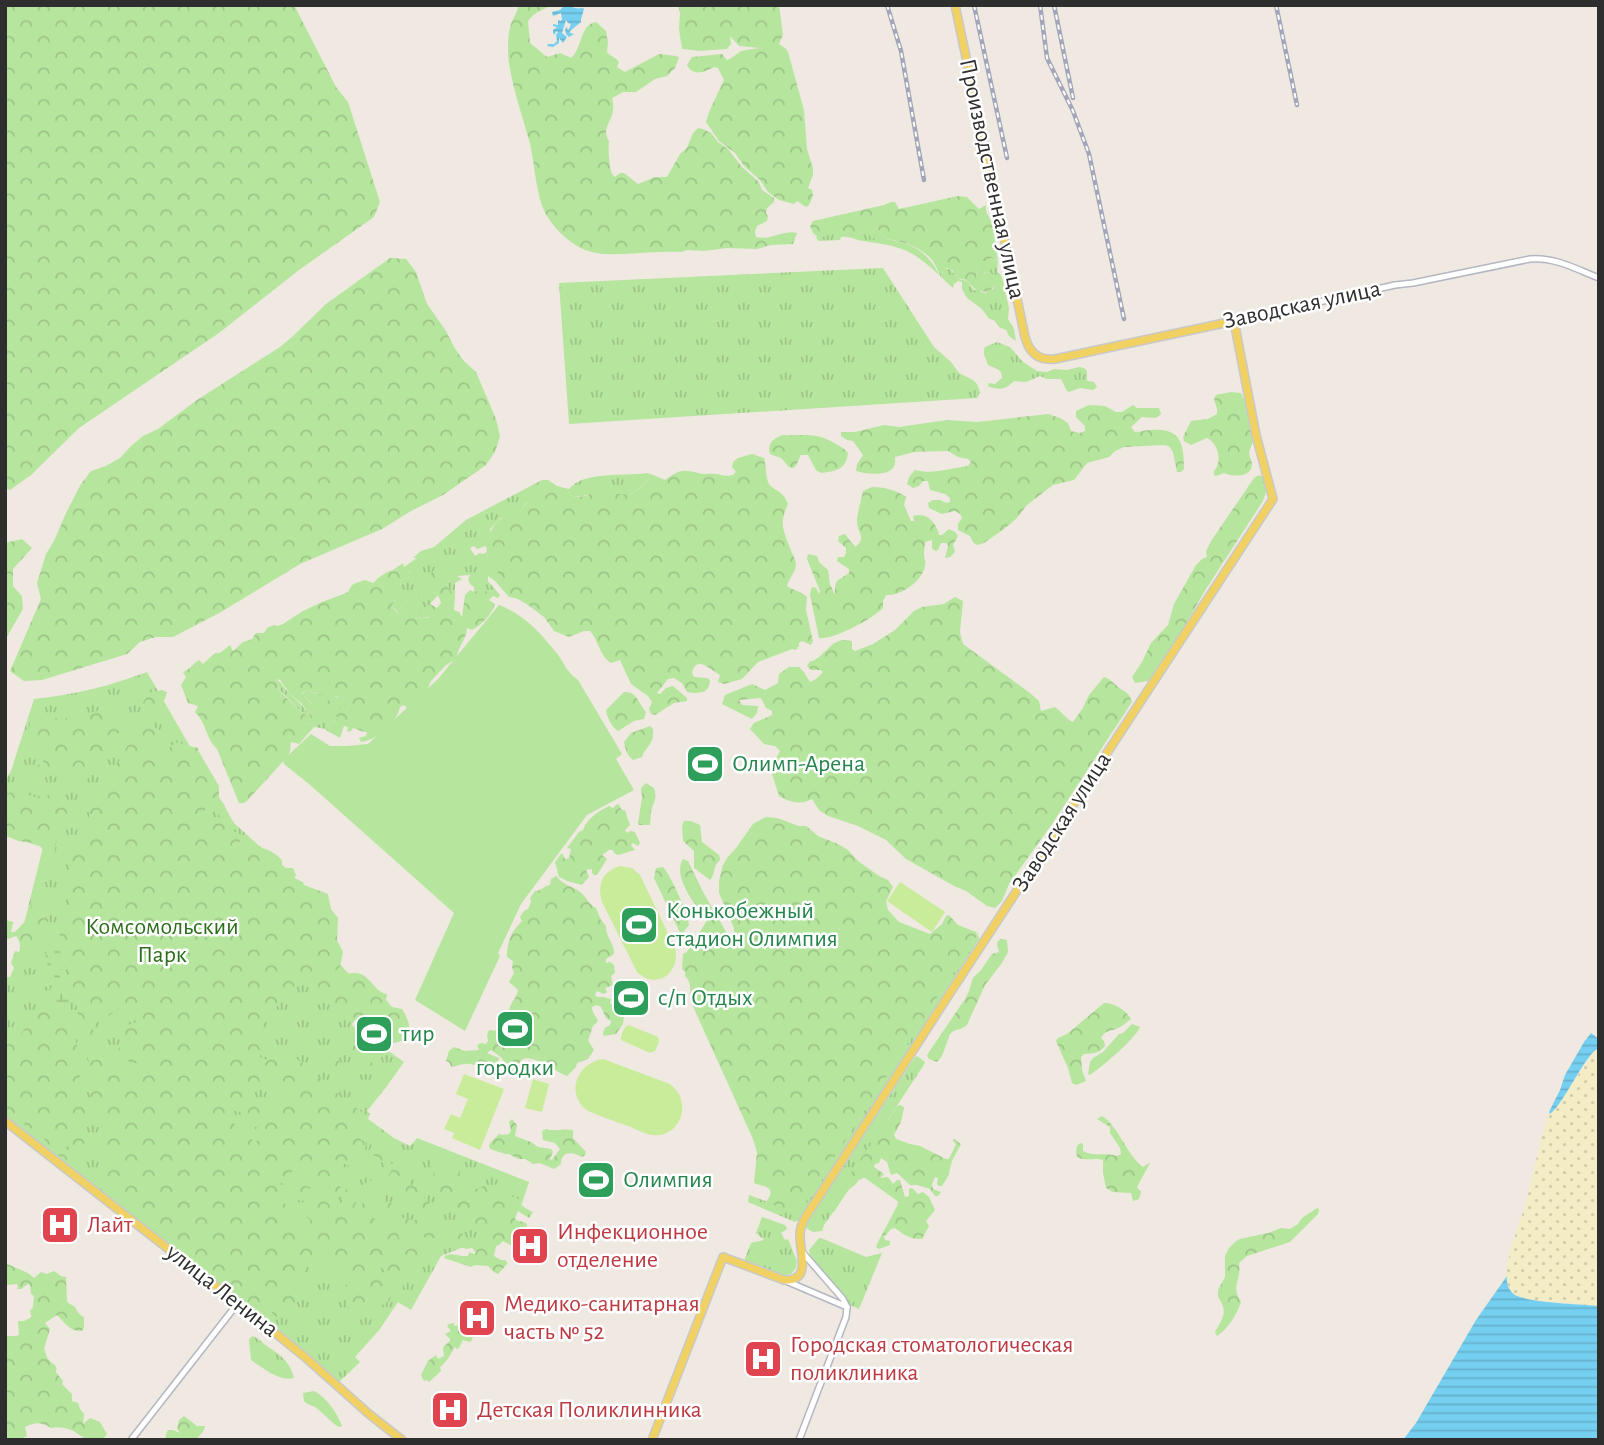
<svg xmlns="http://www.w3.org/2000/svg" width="1604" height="1445" font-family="'Alegreya Sans',sans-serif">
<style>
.grass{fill:url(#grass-tufts)}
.forest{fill:url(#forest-crowns);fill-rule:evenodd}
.wetland{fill:url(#wetland-marsh)}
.sand{fill:url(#sand-dots)}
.garden{fill:#b6e59e}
.pitch{fill:#c9ec9a}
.water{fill:url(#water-rules)}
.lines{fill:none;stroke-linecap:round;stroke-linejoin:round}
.minor-casing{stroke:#b4b7c1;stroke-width:8}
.major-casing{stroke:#c9c9c9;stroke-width:10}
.minor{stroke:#fff;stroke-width:5}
.major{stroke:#f2d163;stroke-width:7}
.rail-casing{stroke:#a3a6b8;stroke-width:4.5}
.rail{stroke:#fff;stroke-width:2;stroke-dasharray:5;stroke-linecap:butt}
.labels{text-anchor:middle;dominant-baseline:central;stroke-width:5;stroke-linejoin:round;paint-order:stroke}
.street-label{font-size:24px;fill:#2e2e2e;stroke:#fff}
.leisure-label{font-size:24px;fill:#27864d;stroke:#fff;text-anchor:start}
.park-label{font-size:24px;fill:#2c6e1b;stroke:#fff}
.health-label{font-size:24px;fill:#be3a42;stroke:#fff;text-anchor:start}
</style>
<defs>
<pattern id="grass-tufts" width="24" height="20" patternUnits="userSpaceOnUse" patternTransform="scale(1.75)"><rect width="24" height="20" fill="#b6e59e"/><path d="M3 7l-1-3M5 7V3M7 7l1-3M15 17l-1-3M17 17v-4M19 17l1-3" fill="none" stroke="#9dc588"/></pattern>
<pattern id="forest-crowns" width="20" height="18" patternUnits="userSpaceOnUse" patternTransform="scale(1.75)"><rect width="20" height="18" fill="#b6e59e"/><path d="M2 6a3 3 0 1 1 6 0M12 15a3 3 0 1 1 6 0" fill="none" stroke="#9dc588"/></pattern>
<pattern id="wetland-marsh" width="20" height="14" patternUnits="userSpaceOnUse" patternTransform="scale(1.75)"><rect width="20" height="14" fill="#b6e59e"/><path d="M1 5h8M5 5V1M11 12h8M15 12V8" fill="none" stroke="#9dc588"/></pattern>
<pattern id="sand-dots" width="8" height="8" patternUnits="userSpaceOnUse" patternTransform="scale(1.75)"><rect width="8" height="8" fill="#f3ecc5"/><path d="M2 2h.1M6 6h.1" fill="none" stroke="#d1cbaa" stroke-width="1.8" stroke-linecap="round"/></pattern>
<pattern id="water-rules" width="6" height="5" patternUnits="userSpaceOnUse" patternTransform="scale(1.75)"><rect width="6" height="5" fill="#75cff0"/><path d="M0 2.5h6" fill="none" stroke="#66b2ce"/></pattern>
</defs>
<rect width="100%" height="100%" fill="#efe9e1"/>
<g class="grass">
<path d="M867 227 873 232V229L877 228 886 239C911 243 928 251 939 275 910 248 902 247 863 241 855 240 850 236 841 237L840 240 819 241 817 239 816 237 843 231 859 234Z"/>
<polygon points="990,258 998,261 997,271 1002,277 1009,308 1008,319 1014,329 1016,341 1009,336 1006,330 999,327 994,320 989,319 982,309 967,298 962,289 962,282 958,281 954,284 953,288 941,277 944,269 950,269 959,279 967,281 974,290 985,293 993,289 997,282 991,273 985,272 982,279 977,279 976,277 978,266 975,260"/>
<polygon points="883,268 934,347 951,362 959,373 973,380 977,384 980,392 977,398 569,424 559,283"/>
<path d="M997 342 1010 347 1023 362 1037 371 1047 372 1054 369 1067 370 1079 367 1084 368 1087 371V381L1094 382 1097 387 1093 390 1080 388 1069 392 1067 391 1061 379H1047L1040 376 1026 382 1014 381C1007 389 999 391 988 386L989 383 995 384 1002 378C1002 368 995 369 988 365 986 358 982 354 985 347Z"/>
<path d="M646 473 651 474C647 485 632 497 619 495 616 495 612 492 609 492 605 492 601 493 597 493 586 494 581 499 570 495L569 489C585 470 624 477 646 473Z"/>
<polygon points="542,480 548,480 557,486 554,490 542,498 534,499 526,503 522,510 501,518 490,529 489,545 477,549 474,546 470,548 475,556 480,553 483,554 487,552 488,558 498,566 501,578 495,581 488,576 488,581 500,595 498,598 493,596 489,600 481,590 474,592 474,587 470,584 468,579 470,575 457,576 462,579 455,583 455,597 447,585 450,579 433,579 422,592 421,598 432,592 438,595 430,604 425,607 423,614 432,616 417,619 411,600 402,606 404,611 398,614 396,610 392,606 392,601 397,600 401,586 400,581 410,577 411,572 405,573 393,570 403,563 404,567 417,558 413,558 421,551 434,547 466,520"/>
<path d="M147 672 234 823 328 908 336 960 372 999 352 1024 353 1026 404 1062 387 1086 367 1111 370 1114 368 1119 394 1138 410 1146 417 1138 529 1182 520 1209 522 1205 525 1208 533 1212 529 1218 518 1211 511 1228 441 1256 411 1310 398 1302 380 1329 355 1357 360 1362 336 1385 5 1121V977H10L14 968 13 966H17L26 937 21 936 43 847 5 836V782L11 771 34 699C73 695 110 686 147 672Z"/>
<path d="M273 678C282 681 283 688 290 694 298 702 303 705 309 715L313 704 302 694 307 690 314 693 331 695 347 701 345 706 339 708 335 713 337 716 335 722 326 724V729L314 727 306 722V715C302 713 281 692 279 689 277 685 276 681 273 678Z"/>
<polygon points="977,931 979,939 799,1220 795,1222 748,1202 749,1195 798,1213 977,936"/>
<polygon points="917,1056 924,1061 925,1063 887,1121 893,1125 894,1128 861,1180 857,1178 824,1225 822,1231 813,1232 806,1228 805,1226 811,1216 915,1057"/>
<polygon points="762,1217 785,1225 787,1229 781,1233 785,1240 788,1239 797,1261 796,1268 791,1274 782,1276 744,1261 751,1243 764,1240 756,1233"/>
<polygon points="819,1238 821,1238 866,1257 882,1253 859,1309 850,1305 846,1297 810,1256 809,1250"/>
<path d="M252 1336C259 1338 261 1342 267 1346 280 1355 289 1360 294 1378 279 1382 263 1368 251 1360L249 1340Z"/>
<path d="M314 1391C326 1397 338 1414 342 1426L339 1427C330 1422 324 1413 315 1407 311 1405 307 1404 304 1401L303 1393Z"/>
</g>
<g class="forest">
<polygon points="5,5 294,5 336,87 348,102 380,202 374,217 299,270 219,333 79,428 31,475 10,490 5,488"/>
<path d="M518 5H553C544 9 534 12 528 21L530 43 547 57 560 53 571 58C583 48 579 25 596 22L606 31 608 43 607 52C611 57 616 57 619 62L617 67 625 72 659 54C666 55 673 55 679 57L675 68 667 76 655 79 636 92H623L612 98C618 121 599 125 609 141 608 147 609 167 612 174L615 177 620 173H624L638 184 655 177H667L680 154 687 148 693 133 698 128 703 129 711 133 718 142 728 149 742 167 759 182 762 190 774 198V202L767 208 766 213 768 216 767 221 757 226 755 232 756 237C771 241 783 229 797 233L793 244 771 245 757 249 727 248 704 251 687 250 682 252C663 251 643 253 624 254 613 254 602 255 592 252 574 248 556 231 547 216 536 198 535 165 530 144 523 116 509 80 508 51 508 42 508 33 511 24 513 17 518 13 518 5Z"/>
<path d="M678 5H779L783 35 779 44 785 48 788 52 804 110 807 149 813 168V175L808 188 812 190 813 196 809 205 806 207 797 201 794 204 779 200 768 192 760 180 744 166 735 153 719 141 706 122 709 112 724 80 718 68 714 67C705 72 693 77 687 65L692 57 722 54 727 60 730 59 741 51 759 48 739 46 730 36 731 44 727 49 700 51 682 49 679 29 680 13Z"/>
<path d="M958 196 967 197 979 209 986 205V211L992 223 998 261 991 258 987 261H976L978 266 976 277 977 279H982L985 272 991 273 998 282 989 292 977 291 966 280 958 278 952 270 947 268 943 271 941 277C938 272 936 266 933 261 921 247 903 241 886 239L877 228 874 229 876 237 872 239 867 232V227L859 234H851L843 231 819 238 813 233 810 226 813 221 884 205 891 202H895L899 209Z"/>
<polygon points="390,258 406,259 416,272 427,304 446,331 454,347 463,360 476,372 496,419 500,436 495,452 485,466 443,495 411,511 382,529 300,564 221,612 173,637 156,637 140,642 127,654 42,680 24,681 10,671 41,599 37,583 46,554 54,541 66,513 81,484 91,471 106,466 120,458 131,446 143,436 158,429 197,400 280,347 292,337 326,304"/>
<path d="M1231 392 1241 393C1246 402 1254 426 1254 437 1254 442 1250 447 1249 453 1249 457 1252 460 1252 464 1252 478 1232 477 1224 473L1216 476 1214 475V471C1223 462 1218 443 1207 438L1191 445 1184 441 1183 437 1191 421 1208 419 1217 414V409L1214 399 1216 395Z"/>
<path d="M1089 405 1105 406 1116 412H1122L1133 405 1137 408H1159L1161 414 1156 418 1142 417 1131 427 1135 432C1141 432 1145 430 1151 430 1181 427 1184 444 1184 469L1181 472H1177L1173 452 1169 446 1164 445 1124 447 1115 451 1109 457 1087 463 1074 480 1053 485 1027 505 1017 518 1004 529 984 543 977 545 973 542 970 536 958 530V524L962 518 960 514 955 511 942 514 929 508 928 503 933 500H940L946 503 950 502V498L945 494 930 490 928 481H923L919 486 913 488 907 484 909 477 915 470C933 475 950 468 968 466L971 462 968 459 958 457 948 451 914 452 895 457C895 461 896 465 892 469 885 476 865 474 856 471L857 464 863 455 853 441 847 440 841 436V432H855L884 425 899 427 947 420 977 422 1048 414 1060 418 1068 423 1071 431 1080 433 1085 431V426L1076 417V411Z"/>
<path d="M783 435C804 436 816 432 834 443 840 446 844 448 848 453 846 470 836 471 821 473L816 470 808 455H801C798 459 798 465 793 468L789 467 781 458 770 454C767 443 774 438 783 435Z"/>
<path d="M752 454 764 458C766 466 766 476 768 482 773 492 783 489 788 504 779 523 783 529 790 548 792 554 796 559 796 565 795 573 789 578 787 586 794 591 801 591 807 597L806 610 813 641 811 645 802 641 799 643V646L796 650 792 649 758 662 742 679 724 684 718 682 720 675C711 670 696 654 692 673L694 677 707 678 710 680C710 694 698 694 687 692L682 683 674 678 668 679 657 693 660 694 666 688 673 686 687 698V701L674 703 655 715 651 714 649 709 652 702 648 696 631 684 620 660 611 663C599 655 599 641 590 631H584L569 637 554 631 544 617 528 605 518 599 509 597 495 581 501 577 496 570 498 566 492 563 488 558 486 546 489 544 486 542C490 530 497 518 510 514 514 512 517 513 521 510 526 506 526 501 533 499 543 496 550 495 557 486L569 489 570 495C585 501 593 491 606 486 621 503 644 492 651 474L665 480C679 470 682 469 698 473 704 475 710 473 716 474 723 475 726 477 733 475L736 472 732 467 733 462 738 458Z"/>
<polygon points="1259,475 1263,477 1266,492 1263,501 1206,589 1174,644 1148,681 1135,683 1132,677 1142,662 1151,643 1168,625 1174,604 1196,565 1202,559 1207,557 1206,551 1211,541 1254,478"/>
<path d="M872 487C883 487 897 490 906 497L904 505 911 521H914L913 516C927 512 936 522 939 535H942L949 529 955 532 958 536 953 545 955 552 950 557 945 558 948 546 946 543H941L938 550 935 551 932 548V540L925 542C925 546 924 550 924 554 924 558 926 561 925 565 923 581 901 596 886 595L883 601V608C872 619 834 640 819 638L810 595 811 589 813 587 816 588 819 594 820 591 807 559 808 554 817 556 819 562 828 570 830 584 835 595C835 577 837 582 849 573V569L837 561 838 557H844L846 553V548L838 541 839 536 845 534 855 547C868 537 856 532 857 520 857 514 862 498 863 491Z"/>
<polygon points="22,539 32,548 13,569 13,586 22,596 23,609 5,640 5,543"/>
<path d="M437 567 450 573V579L447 585 455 597 454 610 459 612 462 617 465 595 470 590 474 592 481 590 487 592 489 600 495 604C492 615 481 625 472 630L467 628C467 639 457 647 457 658L445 666 431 681 427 690 407 708 404 705 400 707C397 723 377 740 361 742L359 738 366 736 367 732C361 732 358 729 353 728L351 731 347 732 348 727 344 726 340 738 326 730 325 724 335 722 337 717 334 713 326 710 325 705 328 700 335 702 339 708 345 706 346 701 339 700 338 697C328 694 317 695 307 690L302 693C310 704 322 708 319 724L314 722 302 704 289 693 280 680 275 679C277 682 277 686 279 690 281 693 302 713 306 715V722L314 727 299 744 291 742 290 752 287 757 247 801 244 803H239L217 749C206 739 206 722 195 712L198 706 188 703 181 685 186 677 183 672C190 669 193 664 199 660L203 664 215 653H220L230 645 233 651 243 642 252 639 256 633H264L267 628 274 625 278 626 283 624 303 611 322 602 341 595 348 592 352 585 356 583 365 580 373 583C379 577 386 571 394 570 401 570 405 574 412 572L410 577 400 581 401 586 404 590C403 597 398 600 392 601V606L398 614 404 611 402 606 411 600 419 605V611L416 617 417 619 431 617 423 614 425 606 430 604 437 608 441 603 438 595 432 592 428 598H421L422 592 420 585 433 579 431 573Z"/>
<path d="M955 597 963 601 960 632 963 644 1030 693 1039 701 1041 711 1055 707C1062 712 1066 719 1073 722L1083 708 1089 695 1104 677C1112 680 1112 682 1117 686 1124 692 1130 692 1132 702L1052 824 1009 884 1002 901 995 908 987 906 966 891 954 886 906 859 886 840 858 826 828 816 819 810 812 799C801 805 790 803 779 796L771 771V767L780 751 775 746 764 744 750 729 754 723 772 715V711L766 708 761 698 739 700 742 705 758 706 757 713 752 719 722 704 725 695 752 684 765 690 778 683 779 674 789 667H799L804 672 810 682 816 679 823 672 820 670H811L807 666C814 656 806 665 816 659 829 651 833 636 852 641V649L855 651 873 644 895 630 914 611 922 607 944 604Z"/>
<path d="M162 690 167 692 166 696 153 726 157 729V753L162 756 175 742 181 744 188 742 189 746 198 748 199 752 219 786V799C226 805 226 808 227 817L224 819 208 807 204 811 206 817 232 826 233 831 240 834 241 840 234 849 239 851 245 846C259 846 272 849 282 860V865L286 868H293L296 875 294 878 303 882 304 885 328 894 331 909 338 918 337 940 343 952 340 967 335 971 332 969 333 973 337 976C343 975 349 973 354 973 370 972 373 992 387 994L386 1000 392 1007 402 1009C411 1023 415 1039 394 1043 376 1029 325 1004 317 985L316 984 311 988 303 983 298 982 265 1020 259 1033 269 1038 271 1042 258 1046 261 1050 260 1053V1057L267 1060 274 1050 271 1047 272 1045H276C288 1054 301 1061 312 1071 315 1073 317 1076 320 1079 328 1084 336 1089 340 1097L346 1099 363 1113C364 1116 363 1118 363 1120 364 1125 373 1130 376 1134L369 1136 362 1134 360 1139 366 1143 364 1157 361 1158 357 1153 353 1154 355 1165 349 1168 348 1164H344L335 1181H332L333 1185H338L344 1190 357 1189 370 1180 374 1183 371 1186H367V1192L362 1195 354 1206 355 1209 359 1208C364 1202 362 1201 371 1197L375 1198 379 1194H382L384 1201 396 1205C393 1211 397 1214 401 1218H407L413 1221 425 1216V1213C421 1209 415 1208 410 1203V1199L406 1197V1190L403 1188 396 1190V1187L401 1184 399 1181 396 1180 390 1183 386 1180 391 1171 388 1168H385V1163L381 1162 380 1158 370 1154V1149L375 1141 382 1151 387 1153 389 1162 394 1165V1168L399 1171 404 1170 407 1173 411 1185C417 1188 423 1190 424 1198L429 1201 435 1221 440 1228V1234L436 1238C422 1239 401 1226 390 1218 385 1214 388 1213 381 1212 375 1211 375 1212 371 1216L388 1229 397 1231 401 1244 405 1247 412 1242 417 1246 425 1258 410 1277 395 1273 388 1274 380 1266H374L367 1270 369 1275C380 1280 394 1276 404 1284L402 1288 393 1293 389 1301 382 1305 373 1309H365L354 1306 348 1307 346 1305 348 1299 342 1291 350 1279 348 1274 338 1278 331 1279 328 1284H325C325 1276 327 1271 334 1266V1260L331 1256 324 1264 320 1259 313 1255C306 1260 307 1263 304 1271 301 1281 296 1284 301 1295 298 1303 293 1307 286 1311V1318L273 1316 271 1310C267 1309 264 1309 260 1308 250 1306 219 1285 212 1277 211 1276 210 1274 209 1272 202 1265 193 1264 188 1254L178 1246 173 1244 170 1240 156 1234 146 1221 137 1219 131 1212 125 1211 124 1202 103 1194 100 1190 107 1182 105 1178 97 1177 104 1167 102 1155 105 1151C93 1140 102 1140 102 1128 102 1122 99 1114 98 1108L103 1102 99 1097 93 1098 90 1096 91 1087 89 1082H98L96 1076 97 1072 95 1070 89 1072V1063L84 1042 86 1029 81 1025V1020L77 1012 78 1007 74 1003V999L79 995 73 987 71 975 60 959 58 948 60 940 59 928 71 899 69 887 74 884 68 875C69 871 71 868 71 864 73 858 71 855 74 848 78 840 84 835 88 826 91 817 88 825 89 816 90 805 100 789 109 783L112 768 121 759 131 738 144 701 151 692ZM121 1007C130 1007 139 1011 143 1019 136 1024 123 1024 118 1031 123 1034 138 1046 141 1050L140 1054H133L128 1047H119L118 1051 124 1056 125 1060 138 1064 139 1071C127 1073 118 1061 106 1062L103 1057 108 1042 105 1039 94 1037 93 1029 97 1016 107 1017ZM268 1087 279 1089V1094L277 1099 266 1110 260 1126 250 1133 258 1136 259 1140 254 1142 245 1132 237 1128 222 1104 225 1103 230 1110 240 1112 249 1121 255 1119 261 1110 254 1099 255 1091ZM296 1170 303 1172 299 1180 312 1182 316 1187C325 1188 333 1193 342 1195L341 1197 347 1207 342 1210 339 1206 334 1207 324 1201 320 1195 312 1197 308 1195 310 1193V1187L297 1184 296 1181 289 1177 291 1172ZM280 1182 289 1187V1191L297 1200 305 1201 306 1205 316 1213 304 1214 306 1217 311 1220 304 1222 300 1228 296 1227C297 1216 290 1208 282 1201Z"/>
<path d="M624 692C637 691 639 704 646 712L644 719 634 721 618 731C612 727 607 718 606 710Z"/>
<path d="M101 709H114L121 712C119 721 122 728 117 737L108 739 112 748 104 759 95 762 93 766 94 772 87 779 64 773 43 777 40 774 46 770V768L38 771 34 769 37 766 43 763V759L55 757 53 753 37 750 39 740 35 735 28 734 30 723C39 716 45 718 57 718 72 719 88 716 101 709Z"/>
<path d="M650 726 653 729C654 746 647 744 642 757L633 760C627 756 625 748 624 742L631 733Z"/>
<path d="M646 783 654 788C657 797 655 800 652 808 650 814 651 819 650 825H639L638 823 642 798 641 788Z"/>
<path d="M16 792 26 793 32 797 49 795 51 800 71 807 66 819 59 827C59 836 55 842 55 852L46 854 40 846 35 843 18 841 5 835V793Z"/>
<path d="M619 804 621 809 625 811 630 825 625 830 627 833 630 831 635 832 640 843 638 846 633 843 631 845 635 850 618 855 614 853 613 850H609L602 855 607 859 597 875H594L592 873V869L586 870 589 877 582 885 567 881 559 877 555 862 562 853 565 859 569 858 571 849 567 848 579 832 583 830C587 818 599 811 609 806L613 808 616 805Z"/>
<path d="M766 817 777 818 799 826H806L818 836 838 844 848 850 858 861 879 876 888 880 893 887 886 901 888 910 899 922 930 934 942 924 946 916 949 915 958 925 976 932 977 936 798 1214 766 1202C778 1186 763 1187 754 1183L757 1152 753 1139 691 1002C689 991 693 984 685 976V972L682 969 683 954 687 952 708 919C695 907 672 876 683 859L688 861 703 892 728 935 732 937 734 932V928L719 893V881L723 865 727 858 736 848 753 824Z"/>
<path d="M684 821H691L700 825 702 842 719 855 720 860C712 867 716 874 710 880L694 868V851L683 841 682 826Z"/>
<path d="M663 867C670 874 689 915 689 925L684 931 683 936 681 935 654 878 656 868Z"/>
<path d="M556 876C564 886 571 885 580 892 587 897 588 904 596 908L601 920 606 926C605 936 615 944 614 954L606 959V963L610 962 614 965 615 973 611 976 613 985 605 988 607 992 604 994 597 991 595 995 597 997H603L611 999 610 1004 616 1005 624 1016 623 1024 616 1034 604 1036 603 1033 605 1028 610 1025 611 1021 606 1018 601 1007 597 1005 592 1007C592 1013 596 1016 598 1021L593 1026 588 1040 594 1050 588 1059 577 1063 576 1067 567 1076C558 1073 534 1054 523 1059 518 1062 517 1070 514 1074H510L502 1058 491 1050 487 1053 499 1058 496 1067C483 1070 475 1062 464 1064 459 1064 456 1067 451 1067L449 1062 446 1061 449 1051 454 1047 465 1051 479 1050 477 1045 481 1043 486 1044 488 1041 487 1035 489 1030 500 1031 513 1041 525 1037 530 1038 533 1035V1031L509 1017C507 1005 516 1000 518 990L509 982 514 973 512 967 513 961 507 957C507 941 511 932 522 921L520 917 524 911 528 909 531 902 530 898 535 891C541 891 544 886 550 885L551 879Z"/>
<path d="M38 896C45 899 48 904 47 913L41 915 48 919V936L35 948 27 949C24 957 22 967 13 966L11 963 15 951 19 952C21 947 20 940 16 936L8 939 5 938V920L13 922 11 932H15L31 915 32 898Z"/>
<path d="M1001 939 1007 940 1008 952 1002 963 985 985 967 1025C961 1031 955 1028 950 1034L942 1056 937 1062 929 1059 927 1056 929 1052 965 999 969 991 973 978 981 970 992 954 999 952 997 945 998 941Z"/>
<path d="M1104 1003C1114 1003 1126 1010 1131 1019 1127 1022 1122 1026 1118 1028 1110 1032 1106 1029 1101 1038L1104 1041 1105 1046C1099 1054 1093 1053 1084 1054L1081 1057 1082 1070 1086 1081 1076 1085 1072 1083 1068 1068 1056 1041 1058 1038 1067 1034Z"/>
<path d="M54 1006H58C63 1011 62 1016 66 1021 70 1026 73 1030 75 1036 76 1042 77 1047 80 1053L77 1057C81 1065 84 1069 79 1078L86 1105 85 1112 88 1121 85 1134 86 1140 78 1155 84 1162 81 1170 65 1159 64 1156 61 1159 58 1155 63 1149 69 1151 70 1147 64 1146 57 1147 55 1144 46 1145 44 1141 46 1135 42 1136 38 1142 35 1138 34 1129 26 1128 24 1131 23 1127 25 1123 12 1115 8 1116 5 1111V1047L12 1040H18L24 1029 34 1025 36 1013 42 1011 45 1012Z"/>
<path d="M1132 1024 1140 1027C1135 1039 1103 1066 1090 1075L1088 1074 1090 1062 1093 1058 1103 1052 1119 1034 1123 1033Z"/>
<path d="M354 1039V1043L357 1045H367L370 1051 376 1054 377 1058 371 1061 373 1065 370 1069V1073L363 1075 362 1069 363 1065 354 1064 355 1062 359 1060 360 1056 348 1051 345 1054H342V1057L337 1058 342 1066 339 1068V1071L336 1073H331L330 1071 332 1069 331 1067H326C322 1061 324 1054 330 1051H334L333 1049 338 1044 341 1047 346 1040 351 1045V1040Z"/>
<path d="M900 1105 904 1107V1108L901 1122 894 1135 896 1139 910 1144 920 1146 946 1159H949L956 1144 953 1141 954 1139 961 1144 952 1161 948 1176 942 1186H939L937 1184 938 1178 935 1177 932 1184 933 1189 941 1192 938 1196H935L930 1189 917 1185H910L897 1173 891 1175 887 1162 881 1158 879 1163 875 1164 874 1167 884 1174 880 1178 888 1177 893 1184 897 1180H900L905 1197 909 1196V1189L912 1188 918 1194 923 1192 929 1197 935 1210 926 1221 929 1226 922 1239C912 1240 902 1234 895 1228L891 1229 884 1237 885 1240 890 1241V1245L879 1249 876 1247 877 1244 897 1206 898 1202 896 1200 865 1178H860L856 1184 847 1191 834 1212H830L829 1210C848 1173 875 1141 897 1106Z"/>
<path d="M1102 1116C1118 1125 1126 1154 1143 1167L1149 1163H1150L1137 1187 1141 1192 1139 1199 1133 1201 1131 1193 1113 1192 1106 1188 1103 1173V1160C1095 1157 1086 1162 1077 1157 1076 1152 1075 1145 1081 1143L1083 1144V1151C1093 1157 1105 1152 1117 1156L1121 1154 1120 1148 1110 1133V1127L1097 1119Z"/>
<path d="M512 1119 517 1125 515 1136 531 1142 538 1147 551 1149 553 1152 550 1159 552 1160 560 1149 555 1143 543 1140 542 1131 546 1129C554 1132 563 1128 573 1130V1138L586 1152 585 1155 582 1157C573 1152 561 1150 561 1164L554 1169 540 1163 533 1164 525 1159H518L509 1154H505L490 1149 489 1145 491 1142 499 1134 503 1135 509 1134 511 1130 509 1122Z"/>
<path d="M437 1153 440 1155 438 1162 442 1164 441 1167 446 1174 459 1169 461 1171 459 1173 465 1176 472 1187 477 1189 485 1185 494 1189H502L505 1193 522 1201C520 1219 504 1212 493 1212L505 1218H515L516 1220 526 1223 527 1225 519 1246 516 1248 503 1241 499 1245 496 1246 494 1256 501 1260H505L508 1263 498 1274 494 1272 488 1266 475 1265 471 1267 444 1258 445 1256C452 1252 460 1257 468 1256L469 1252 474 1254 476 1253 472 1248 466 1249 452 1243V1236L449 1230 451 1226 462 1233 465 1238 471 1239V1243L482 1240 472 1225 468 1224 465 1216 455 1213 452 1206 448 1205 446 1198 439 1192V1188L443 1185 436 1182V1179H440L441 1177 434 1176 430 1159Z"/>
<path d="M1317 1208 1319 1209 1318 1214 1290 1242 1247 1256 1239 1263C1242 1281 1230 1285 1241 1302 1237 1314 1228 1329 1217 1336L1215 1332C1222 1319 1229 1312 1218 1297V1290L1225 1277V1256L1229 1248 1235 1242 1240 1239 1268 1233 1281 1228 1290 1229 1298 1224 1302 1218Z"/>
<path d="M5 1263 28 1273 34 1278 41 1272 47 1274 54 1271 61 1276 66 1277 67 1301C69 1305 72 1304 75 1307 78 1312 78 1314 84 1317V1327L82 1331C70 1332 64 1322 57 1315L45 1323 50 1329 44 1349C46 1352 46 1357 49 1360 53 1365 58 1364 56 1372L63 1381 62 1384 72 1394V1401L78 1403 80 1409 84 1414 83 1424 90 1418 100 1422 107 1434 102 1440H86C76 1431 64 1425 51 1428 41 1422 36 1422 25 1427L27 1436 18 1440H5V1336H16L19 1335 18 1321H24L32 1317 30 1311 33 1307 34 1296 31 1294 30 1285 28 1284 21 1289H17L18 1287 17 1284 7 1285Z"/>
<path d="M469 1299 470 1302H474L476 1306H478L481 1301H483V1305L487 1307 482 1310 485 1317 480 1320 483 1324 480 1327H477L476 1324 478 1320 475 1318 476 1313H473V1317L467 1323 475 1329 474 1332H467L464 1329 462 1331 469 1336 473 1335 472 1340 470 1342 463 1340 459 1348 457 1349 455 1347C451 1353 446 1363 440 1367L441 1371 429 1382 427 1380 424 1381 421 1375 428 1361 436 1355 438 1359 444 1356 443 1347 450 1341V1339L445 1334 451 1331 447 1326 449 1324 454 1323V1326L463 1325 459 1319 466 1313 462 1309Z"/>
<polygon points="184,1416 197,1426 205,1426 204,1430 196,1440 166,1440 166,1434 168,1430 173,1430 180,1433 177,1429 179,1420"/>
</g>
<polygon class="wetland" points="54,945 61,953 60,959 64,966 59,972 61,983 65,984 68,992 73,996 70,1000 71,1017 65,1020 62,1010 58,1006 54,1006 57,1003 56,998 53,995 39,996 38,994 46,991 54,986 53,983 49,981 52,976 51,973 47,972 46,969 48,962 52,960 51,957 45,954"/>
<path class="sand" d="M1599 1048V1306C1583 1304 1525 1302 1514 1294 1510 1291 1507 1284 1506 1280 1505 1259 1520 1224 1526 1202 1533 1176 1538 1150 1545 1124L1550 1114 1555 1109 1588 1060C1588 1053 1593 1051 1599 1048Z"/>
<path class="garden" d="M499 605C523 614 539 631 554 650 564 661 565 671 578 680L622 754 616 759 634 790 587 815 521 904 498 953 500 956 465 1031 415 1000 454 913 309 784 284 764 283 760 311 734 330 746H348L368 744 438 679Z"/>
<g class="pitch">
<path d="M620 866 632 868 640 875 675 948C681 972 657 991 637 972L602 902C597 884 602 872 620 866Z"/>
<polygon points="900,882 945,912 932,932 887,901"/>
<path d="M629 1025 658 1037 659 1042 655 1051 650 1053 621 1040C620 1036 624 1026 629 1025Z"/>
<path d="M603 1059 670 1084C694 1102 680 1139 652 1135 645 1134 637 1130 631 1127 617 1122 602 1117 588 1111 565 1095 576 1063 603 1059Z"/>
<polygon points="464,1074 504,1089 480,1150 452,1138 454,1133 444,1129 451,1114 460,1118 468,1099 456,1094"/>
<polygon points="533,1079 549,1084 542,1112 525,1108"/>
</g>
<g class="water">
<path d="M564 6C572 5 573 10 583 8L584 9 581 19V22L570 31V33L574 34 569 37 566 34 565 29 567 27 568 31 571 24 568 23 566 20 562 33 567 37 563 43 559 38V43L553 47 547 46 548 44H554L557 41 556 35 558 32 556 31 555 34H553V30L557 27 553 26V24L558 25V20L561 21 562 19 561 13 553 16 552 12 560 10Z"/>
<path d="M1591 1033 1599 1039V1048C1584 1055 1566 1101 1550 1114L1549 1112 1560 1090 1565 1075 1584 1042Z"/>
<path d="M1507 1276C1506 1283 1509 1291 1515 1295 1530 1303 1580 1304 1599 1306V1440H1403L1416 1423 1476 1320Z"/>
</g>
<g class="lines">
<defs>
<g id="minor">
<path d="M1234 321 1395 285 1413 283 1530 259C1555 257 1576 269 1599 278"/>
<polyline points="803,1253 843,1299 847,1307"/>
<polyline points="786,1281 847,1307"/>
<polyline points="131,1440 238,1303"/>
<polyline points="799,1440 846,1317 847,1307"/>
</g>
<g id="major">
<polyline points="5,1121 268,1327 306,1358 369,1414 402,1440"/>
<path d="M652 1440 723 1257 784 1280C813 1282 799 1250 800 1235 800 1228 802 1224 805 1218L950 993 1273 499 1256 435 1234 321 1055 359C1038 361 1029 352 1025 337L955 5"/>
</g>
</defs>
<use href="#minor" class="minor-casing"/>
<use href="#major" class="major-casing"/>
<use href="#minor" class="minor"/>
<use href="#major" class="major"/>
<defs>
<g id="rail">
<polyline points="887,5 901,51 924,180"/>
<polyline points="974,5 1007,158"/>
<polyline points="1040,5 1047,58 1073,111 1089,154 1124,319"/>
<polyline points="1054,5 1073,98"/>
<polyline points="1276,5 1297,105"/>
</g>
</defs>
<use href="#rail" class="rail-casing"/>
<use href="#rail" class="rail"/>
</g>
<defs>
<symbol id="stadium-square" viewBox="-11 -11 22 22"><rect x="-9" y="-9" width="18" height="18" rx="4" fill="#2e9e5b" stroke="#fff"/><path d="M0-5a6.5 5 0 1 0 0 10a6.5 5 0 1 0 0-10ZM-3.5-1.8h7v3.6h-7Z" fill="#fff"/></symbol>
<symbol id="hospital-square" viewBox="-11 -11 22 22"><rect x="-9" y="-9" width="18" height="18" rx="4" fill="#e0444e" stroke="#fff"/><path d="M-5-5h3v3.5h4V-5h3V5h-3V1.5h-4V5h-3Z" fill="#fff"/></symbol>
</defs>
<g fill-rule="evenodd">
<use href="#stadium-square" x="683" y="742" width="44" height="44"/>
<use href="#stadium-square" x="617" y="903" width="44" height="44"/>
<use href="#stadium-square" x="609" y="976" width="44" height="44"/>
<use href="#stadium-square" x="493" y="1007" width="44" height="44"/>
<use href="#stadium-square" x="352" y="1012" width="44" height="44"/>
<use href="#stadium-square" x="574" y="1158" width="44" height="44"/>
<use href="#hospital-square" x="38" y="1203" width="44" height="44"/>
<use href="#hospital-square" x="508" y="1224" width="44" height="44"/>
<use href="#hospital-square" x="455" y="1296" width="44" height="44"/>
<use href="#hospital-square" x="741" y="1337" width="44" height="44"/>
<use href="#hospital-square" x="428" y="1388" width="44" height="44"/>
</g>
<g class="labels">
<g class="street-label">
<text transform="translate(992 179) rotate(78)">Производственная улица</text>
<text transform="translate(1302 305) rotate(-12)">Заводская улица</text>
<text transform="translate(1062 822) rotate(-57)">Заводская улица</text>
<text transform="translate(222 1291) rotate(38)">улица Ленина</text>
</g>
<g class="leisure-label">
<text x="732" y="764">Олимп-Арена</text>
<text x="666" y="911">Конькобежный<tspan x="666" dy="28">стадион Олимпия</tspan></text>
<text x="658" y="998">с/п Отдых</text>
<text x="401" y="1034">тир</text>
<text x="515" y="1068" text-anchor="middle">городки</text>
<text x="623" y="1180">Олимпия</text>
</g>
<g class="park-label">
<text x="162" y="927">Комсомольский<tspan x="162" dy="28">Парк</tspan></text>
</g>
<g class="health-label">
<text x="87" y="1225">Лайт</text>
<text x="557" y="1232">Инфекционное<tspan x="557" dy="28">отделение</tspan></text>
<text x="504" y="1304">Медико-санитарная<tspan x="504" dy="28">часть № 52</tspan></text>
<text x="790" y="1345">Городская стоматологическая<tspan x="790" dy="28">поликлиника</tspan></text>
<text x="477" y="1410">Детская Поликлинника</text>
</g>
</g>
<rect width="1604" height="1445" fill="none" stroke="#2e2e2e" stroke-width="14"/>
</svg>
